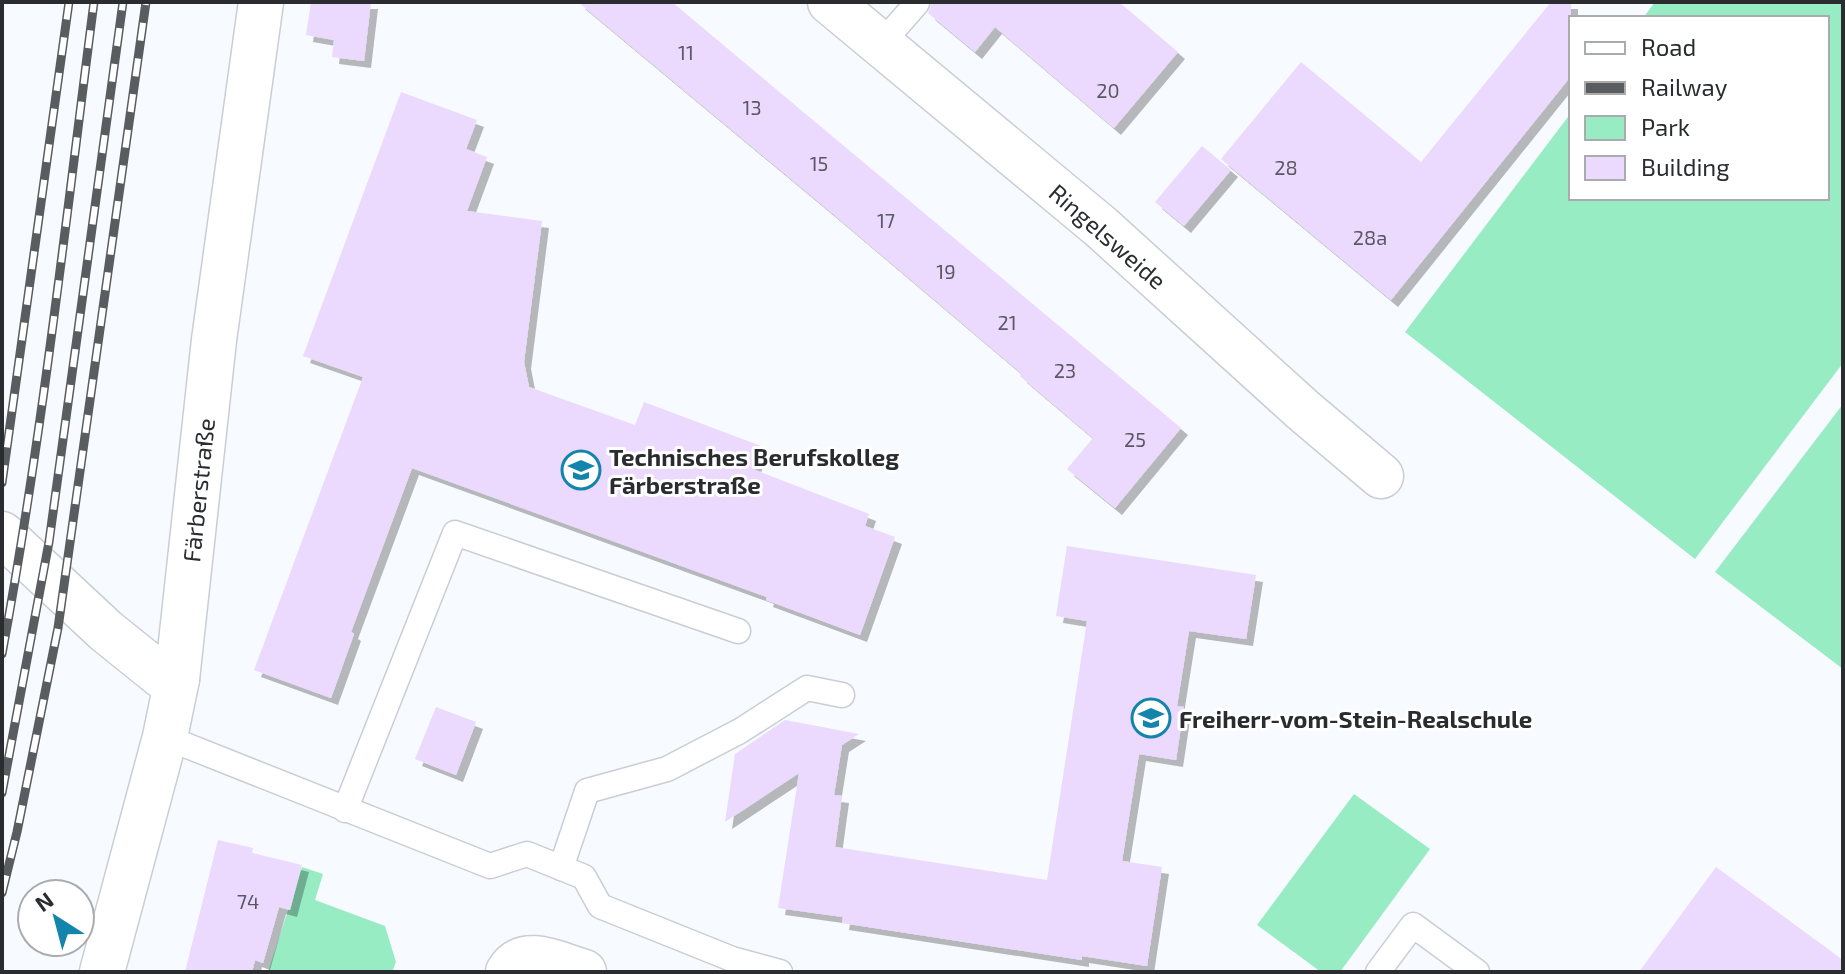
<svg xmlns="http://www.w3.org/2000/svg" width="1845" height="974" font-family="'Exo 2',sans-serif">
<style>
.green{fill:#98ecc4}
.building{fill:#ebdafe;filter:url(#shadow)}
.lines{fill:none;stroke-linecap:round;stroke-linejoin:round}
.lane-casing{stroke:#c9ced5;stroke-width:27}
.street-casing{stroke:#c9ced5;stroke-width:47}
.lane{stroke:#fff;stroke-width:24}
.street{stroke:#fff;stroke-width:44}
.rail-casing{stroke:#5a5d60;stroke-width:9}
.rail{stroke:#fff;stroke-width:6;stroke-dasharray:18;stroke-linecap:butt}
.labels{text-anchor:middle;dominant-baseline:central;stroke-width:6;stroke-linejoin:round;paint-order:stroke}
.number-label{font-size:20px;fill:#5a5863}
.street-label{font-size:24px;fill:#2a2c2f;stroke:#fff}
.poi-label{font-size:24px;font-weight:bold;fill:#2a2c2f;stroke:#fff;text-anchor:start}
</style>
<defs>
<filter id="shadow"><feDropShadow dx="7" dy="7" stdDeviation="0" flood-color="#0004"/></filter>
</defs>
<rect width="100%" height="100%" fill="#f7fafe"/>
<g class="green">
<polygon points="1655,2 1843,2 1843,363 1695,559 1405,332 1571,113 1571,198 1827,198 1827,18 1643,18"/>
<polygon points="1843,404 1843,669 1715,572"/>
<polygon points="1354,794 1430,849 1340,972 1321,972 1257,925"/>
<polygon points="302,867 323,874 315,900 385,926 396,962 392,972 268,972"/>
</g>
<g class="building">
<polygon points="311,2 371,2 364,61 332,57 334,40 306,35"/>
<polygon points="578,2 672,2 1181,428 1115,508 1067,469 1093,438 1020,376 1021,373 833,214"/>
<polygon points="932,2 1119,2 1178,52 1114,128 995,27 975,52 928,13"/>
<polygon points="1551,2 1571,2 1571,76 1391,300 1221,159 1301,62 1421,162"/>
<polygon points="401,92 477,120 466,149 487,157 467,211 542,221 524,362 529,387 635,425 644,402 761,446 753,469 869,514 865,526 895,537 860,635 766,600 767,597 412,468 351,632 354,634 331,698 254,670 363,377 303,356"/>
<polygon points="1202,146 1231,170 1184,226 1155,202"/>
<polygon points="1067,546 1256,575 1246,639 1189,631 1177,706 1184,707 1176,760 1139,754 1122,861 1162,867 1147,966 1082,956 1082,960 842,923 843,917 778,908 799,773 725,822 735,754 785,720 859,734 842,745 834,795 842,796 835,847 1047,880 1087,621 1056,616"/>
<polygon points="436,707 476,722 456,775 415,759"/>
<polygon points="218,840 253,848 252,853 302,865 290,910 279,907 263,963 255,960 252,972 185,972"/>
<polygon points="1716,867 1843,960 1843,972 1639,972"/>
</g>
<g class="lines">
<defs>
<g id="lane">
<polyline points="881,44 917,3"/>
<polyline points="165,737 490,866 527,854 584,877 600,906 732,959 780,972"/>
<polyline points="345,810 455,533 738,631"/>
<polyline points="561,868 587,791 667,769 740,731 807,688 842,695"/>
<polyline points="1378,972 1413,925 1477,972"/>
</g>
<g id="street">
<polyline points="830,2 1101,227 1303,410 1381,476"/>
<polyline points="2,534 106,631 162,676 177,679"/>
<polyline points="102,972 165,737 177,679 214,340 261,2"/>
<path d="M508 972C524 945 559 965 584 972"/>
</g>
</defs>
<use href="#lane" class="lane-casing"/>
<use href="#street" class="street-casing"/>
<use href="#lane" class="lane"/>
<use href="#street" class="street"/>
<defs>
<g id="rail">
<polyline points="2,483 69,2"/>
<path d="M2 654C42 438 66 219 94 2"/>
<polyline points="2,793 49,542 123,2"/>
<polyline points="2,893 17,832 58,628 146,2"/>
</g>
</defs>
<use href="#rail" class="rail-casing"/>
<use href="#rail" class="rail"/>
</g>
<defs>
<symbol id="school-ring" viewBox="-11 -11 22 22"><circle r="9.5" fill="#fff" stroke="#1384ab" stroke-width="1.5"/><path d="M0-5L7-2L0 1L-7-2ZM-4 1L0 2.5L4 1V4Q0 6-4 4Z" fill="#1384ab"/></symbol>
</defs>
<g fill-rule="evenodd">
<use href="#school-ring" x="559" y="448" width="44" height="44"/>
<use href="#school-ring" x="1129" y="696" width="44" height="44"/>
</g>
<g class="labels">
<g class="number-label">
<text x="686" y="52">11</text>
<text x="1108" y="90">20</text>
<text x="752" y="107">13</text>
<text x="819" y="163">15</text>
<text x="1286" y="167">28</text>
<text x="886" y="220">17</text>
<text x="1370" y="237">28a</text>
<text x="946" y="271">19</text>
<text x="1007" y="322">21</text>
<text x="1065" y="370">23</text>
<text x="1135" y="439">25</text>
<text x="248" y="901">74</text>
</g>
<g class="street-label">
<text transform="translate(1108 236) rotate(41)">Ringelsweide</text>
<text transform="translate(198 490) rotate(-84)">Färberstraße</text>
</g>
<g class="poi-label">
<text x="609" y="456">Technisches Berufskolleg<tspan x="609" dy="28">Färberstraße</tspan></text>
<text x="1179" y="718">Freiherr-vom-Stein-Realschule</text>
</g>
</g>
<rect width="1845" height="974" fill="none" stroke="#2a2c2f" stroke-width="8"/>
<rect x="1569" y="16" width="260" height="184" fill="#ffffff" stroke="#aaabac" stroke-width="2"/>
<rect x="1585" y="42" width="40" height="12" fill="#ffffff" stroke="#aaabac" stroke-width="2"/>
<text x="1641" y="56" font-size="24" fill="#2a2c2f">Road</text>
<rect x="1585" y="82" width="40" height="12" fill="#5a5d60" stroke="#aaabac" stroke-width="2"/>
<text x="1641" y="96" font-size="24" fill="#2a2c2f">Railway</text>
<rect x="1585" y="116" width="40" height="24" fill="#98ecc4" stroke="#aaabac" stroke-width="2"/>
<text x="1641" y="136" font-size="24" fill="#2a2c2f">Park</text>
<rect x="1585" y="156" width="40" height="24" fill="#ebdafe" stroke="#aaabac" stroke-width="2"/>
<text x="1641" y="176" font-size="24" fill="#2a2c2f">Building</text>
<g transform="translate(56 918) rotate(324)"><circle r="38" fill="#ffffff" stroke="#aaabac" stroke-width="2"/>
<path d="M0-6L14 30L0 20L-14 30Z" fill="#1384ab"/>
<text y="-12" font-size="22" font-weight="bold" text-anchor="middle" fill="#2a2c2f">N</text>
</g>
</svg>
